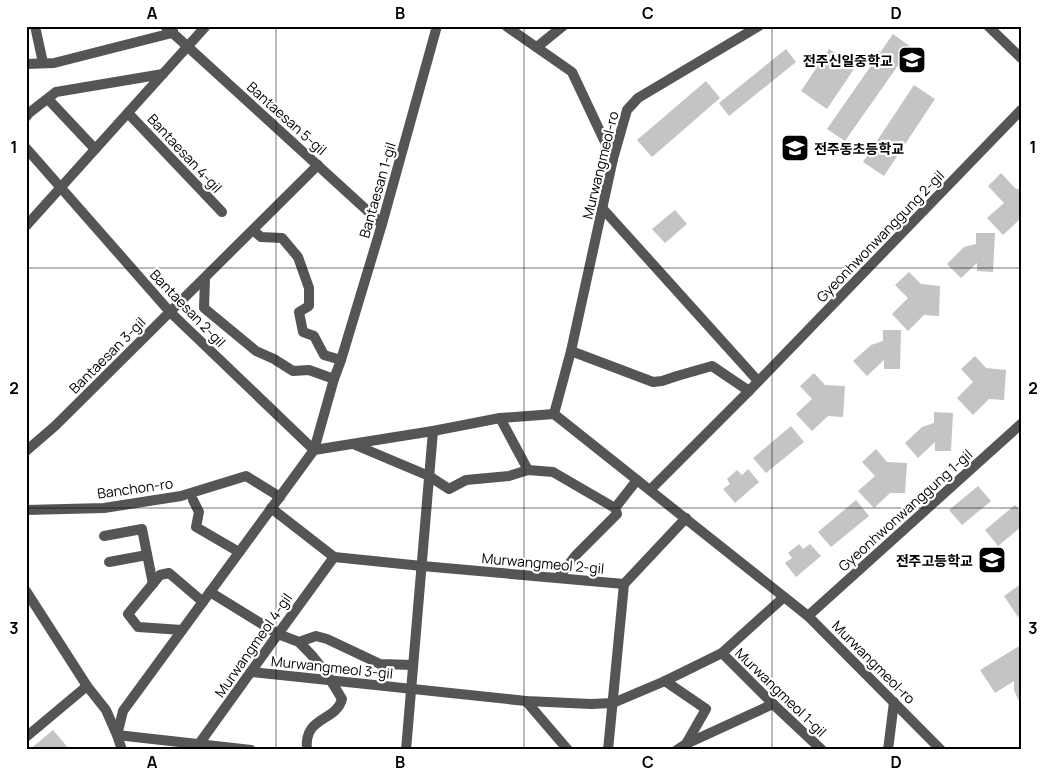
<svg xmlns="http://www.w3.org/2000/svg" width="1047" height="776" font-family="Manrope,'Noto Sans KR',sans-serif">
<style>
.building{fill:#c4c4c4}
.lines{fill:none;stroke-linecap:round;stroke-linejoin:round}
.minor{stroke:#555;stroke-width:10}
.tertiary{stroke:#555;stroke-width:10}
.grid{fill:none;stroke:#000;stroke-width:1;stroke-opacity:0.55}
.labels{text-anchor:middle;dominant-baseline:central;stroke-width:4.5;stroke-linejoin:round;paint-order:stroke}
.poi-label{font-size:14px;font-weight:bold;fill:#000;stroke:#fff;text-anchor:end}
.street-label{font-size:14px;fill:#000;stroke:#fff}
.neatline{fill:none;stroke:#000;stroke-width:2}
.grid-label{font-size:16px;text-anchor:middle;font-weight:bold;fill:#000}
</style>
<rect width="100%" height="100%" fill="#fff"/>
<g class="building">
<polygon points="893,34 911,47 845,141 827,129"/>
<polygon points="786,49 796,62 729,116 719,103"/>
<polygon points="829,49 856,66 827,109 801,91"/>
<polygon points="706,81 720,98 652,157 637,140"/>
<polygon points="914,85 935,99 884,176 863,162"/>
<polygon points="1001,173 1016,189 1021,189 1021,220 1019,220 1003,235 987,218 1004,203 988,186"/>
<polygon points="675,210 687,224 665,243 652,229"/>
<polygon points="976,233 995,233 993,272 977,271 977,263 961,278 947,264 964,247 976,244"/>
<polygon points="909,272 921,284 940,286 939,316 924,315 908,331 892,314 908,298 895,285"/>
<polygon points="883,330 901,330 900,369 884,369 884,360 867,376 853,361 871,345 883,341"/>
<polygon points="975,356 986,368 1006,370 1004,400 989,399 973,415 957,398 973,382 961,369"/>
<polygon points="814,373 825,385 845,386 843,417 828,416 812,431 796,414 812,399 800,386"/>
<polygon points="934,412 953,413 951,451 935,451 935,442 918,458 905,443 922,427 934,423"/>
<polygon points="791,426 804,442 766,473 753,458"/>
<polygon points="876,449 887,462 907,463 905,493 890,493 874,508 858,491 875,476 862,462"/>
<polygon points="748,469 759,482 735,503 723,489 730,484 727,479 737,470 742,475"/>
<polygon points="978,486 991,501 962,525 949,510"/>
<polygon points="856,500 869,516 831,547 818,532"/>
<polygon points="1015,505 1021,511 1021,527 998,546 985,530"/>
<polygon points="799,544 803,549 810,544 821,556 796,577 785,563 792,558 788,553"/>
<polygon points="1021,584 1021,615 1018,617 1004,596"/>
<polygon points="1021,645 1021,677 1019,678 1021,681 1021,706 1014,690 1014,681 995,693 980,670"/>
<polygon points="53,730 70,750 29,750"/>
</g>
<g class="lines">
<g class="minor">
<polyline points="35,26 43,63"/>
<polyline points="165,26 382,224"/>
<polyline points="506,26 572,72 613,159"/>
<polyline points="759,26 638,98 627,110 613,159 571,351 554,414 808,616 941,750"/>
<polyline points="537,47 563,26"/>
<polyline points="26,64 54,63 172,33 173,30"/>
<polyline points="48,99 95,149"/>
<polyline points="128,113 222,212"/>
<polyline points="26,117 29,113 56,92 163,74"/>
<polyline points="26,148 170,312 314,450 433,431 500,418 554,414"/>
<polyline points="603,209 758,381"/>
<polyline points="26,226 206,26"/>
<polyline points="253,230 261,237 282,238 298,257 309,288 309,306 299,312 303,332 314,336 324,355 341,360"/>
<polyline points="205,278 204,308 256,351 274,359 293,371 309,370 334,379"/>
<polyline points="571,351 653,382 662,381 677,376 712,366 749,391"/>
<polyline points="500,418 528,470"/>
<polyline points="353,444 429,476 449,489 466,480 509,476 528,470 553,472 615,508"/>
<polyline points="26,451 55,426 318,165"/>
<polyline points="650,490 749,391 1021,110"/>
<polyline points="193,500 199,512 196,527 239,552"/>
<polyline points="271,508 334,557"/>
<polyline points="26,510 104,508 181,496 246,476 280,497"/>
<polyline points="104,536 142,529 153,584"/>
<polyline points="334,557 422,566 624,584"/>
<polyline points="109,562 147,555"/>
<polyline points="558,578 576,555 617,514 615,508 637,480"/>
<polyline points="26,591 87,686 106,710 117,735 122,750"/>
<polyline points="210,592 278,634 299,642 316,636 327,639 380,664 413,665"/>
<polyline points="808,616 1021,424"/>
<polyline points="182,630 138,627 128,614 160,575 169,573 203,602"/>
<path d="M299 642C318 660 329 677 342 699 336 722 303 716 307 750"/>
<polyline points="722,653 773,704 822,750"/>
<polyline points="251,672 526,701 591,704 613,703 665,681 722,653 784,597"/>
<polyline points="665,681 706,709 686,744"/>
<polyline points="526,701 568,750"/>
<polyline points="26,737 87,686"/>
<polyline points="199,744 278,634 334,557"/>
<polyline points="251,750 117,735 123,711 314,450 334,379 341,360 382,224 437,26"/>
<polyline points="406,750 433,431"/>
<polyline points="608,750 624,584 686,518"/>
<polyline points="677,750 686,744 773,704"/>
<polyline points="888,750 894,702"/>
</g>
<polyline class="tertiary" points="988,26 1021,58"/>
</g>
<path class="grid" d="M276 26V750M524 26V750M772 26V750M26 268H1021M26 508H1021"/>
<defs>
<symbol id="school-square" viewBox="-11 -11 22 22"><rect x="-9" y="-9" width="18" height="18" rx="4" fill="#000" stroke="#fff"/><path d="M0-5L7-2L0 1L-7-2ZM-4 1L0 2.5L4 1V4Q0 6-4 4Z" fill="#fff"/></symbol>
</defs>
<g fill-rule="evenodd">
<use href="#school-square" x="896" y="44" width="32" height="32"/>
<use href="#school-square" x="779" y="132" width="32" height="32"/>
<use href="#school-square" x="976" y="544" width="32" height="32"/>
</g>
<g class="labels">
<g class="poi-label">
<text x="893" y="60">전주신일중학교</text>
<text x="814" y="148" text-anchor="start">전주동초등학교</text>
<text x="973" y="560">전주고등학교</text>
</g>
<g class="street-label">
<text transform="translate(287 118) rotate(42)">Bantaesan 5-gil</text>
<text transform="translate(185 153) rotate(47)">Bantaesan 4-gil</text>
<text transform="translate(600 165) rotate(-76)">Murwangmeol-ro</text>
<text transform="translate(377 190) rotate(-74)">Bantaesan 1-gil</text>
<text transform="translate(880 236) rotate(-46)">Gyeonhwonwanggung 2-gil</text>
<text transform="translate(188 308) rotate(46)">Bantaesan 2-gil</text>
<text transform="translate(107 355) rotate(-45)">Bantaesan 3-gil</text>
<text transform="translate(135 488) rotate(-8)">Banchon-ro</text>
<text transform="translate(905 510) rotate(-42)">Gyeonhwonwanggung 1-gil</text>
<text transform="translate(543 563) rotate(5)">Murwangmeol 2-gil</text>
<text transform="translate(253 645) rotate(-55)">Murwangmeol 4-gil</text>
<text transform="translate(874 662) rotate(45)">Murwangmeol-ro</text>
<text transform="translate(332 667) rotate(6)">Murwangmeol 3-gil</text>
<text transform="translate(781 692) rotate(44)">Murwangmeol 1-gil</text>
</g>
</g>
<rect width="1047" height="776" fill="none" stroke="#ffffff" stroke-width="55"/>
<rect x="28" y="28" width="992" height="720" class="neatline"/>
<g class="grid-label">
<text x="152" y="19">A</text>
<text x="400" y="19">B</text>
<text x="648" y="19">C</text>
<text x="896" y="19">D</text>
<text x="14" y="153">1</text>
<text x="1033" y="153">1</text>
<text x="14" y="394">2</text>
<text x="1033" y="394">2</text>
<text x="14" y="634">3</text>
<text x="1033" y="634">3</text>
<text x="152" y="768">A</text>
<text x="400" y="768">B</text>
<text x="648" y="768">C</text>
<text x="896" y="768">D</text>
</g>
</svg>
